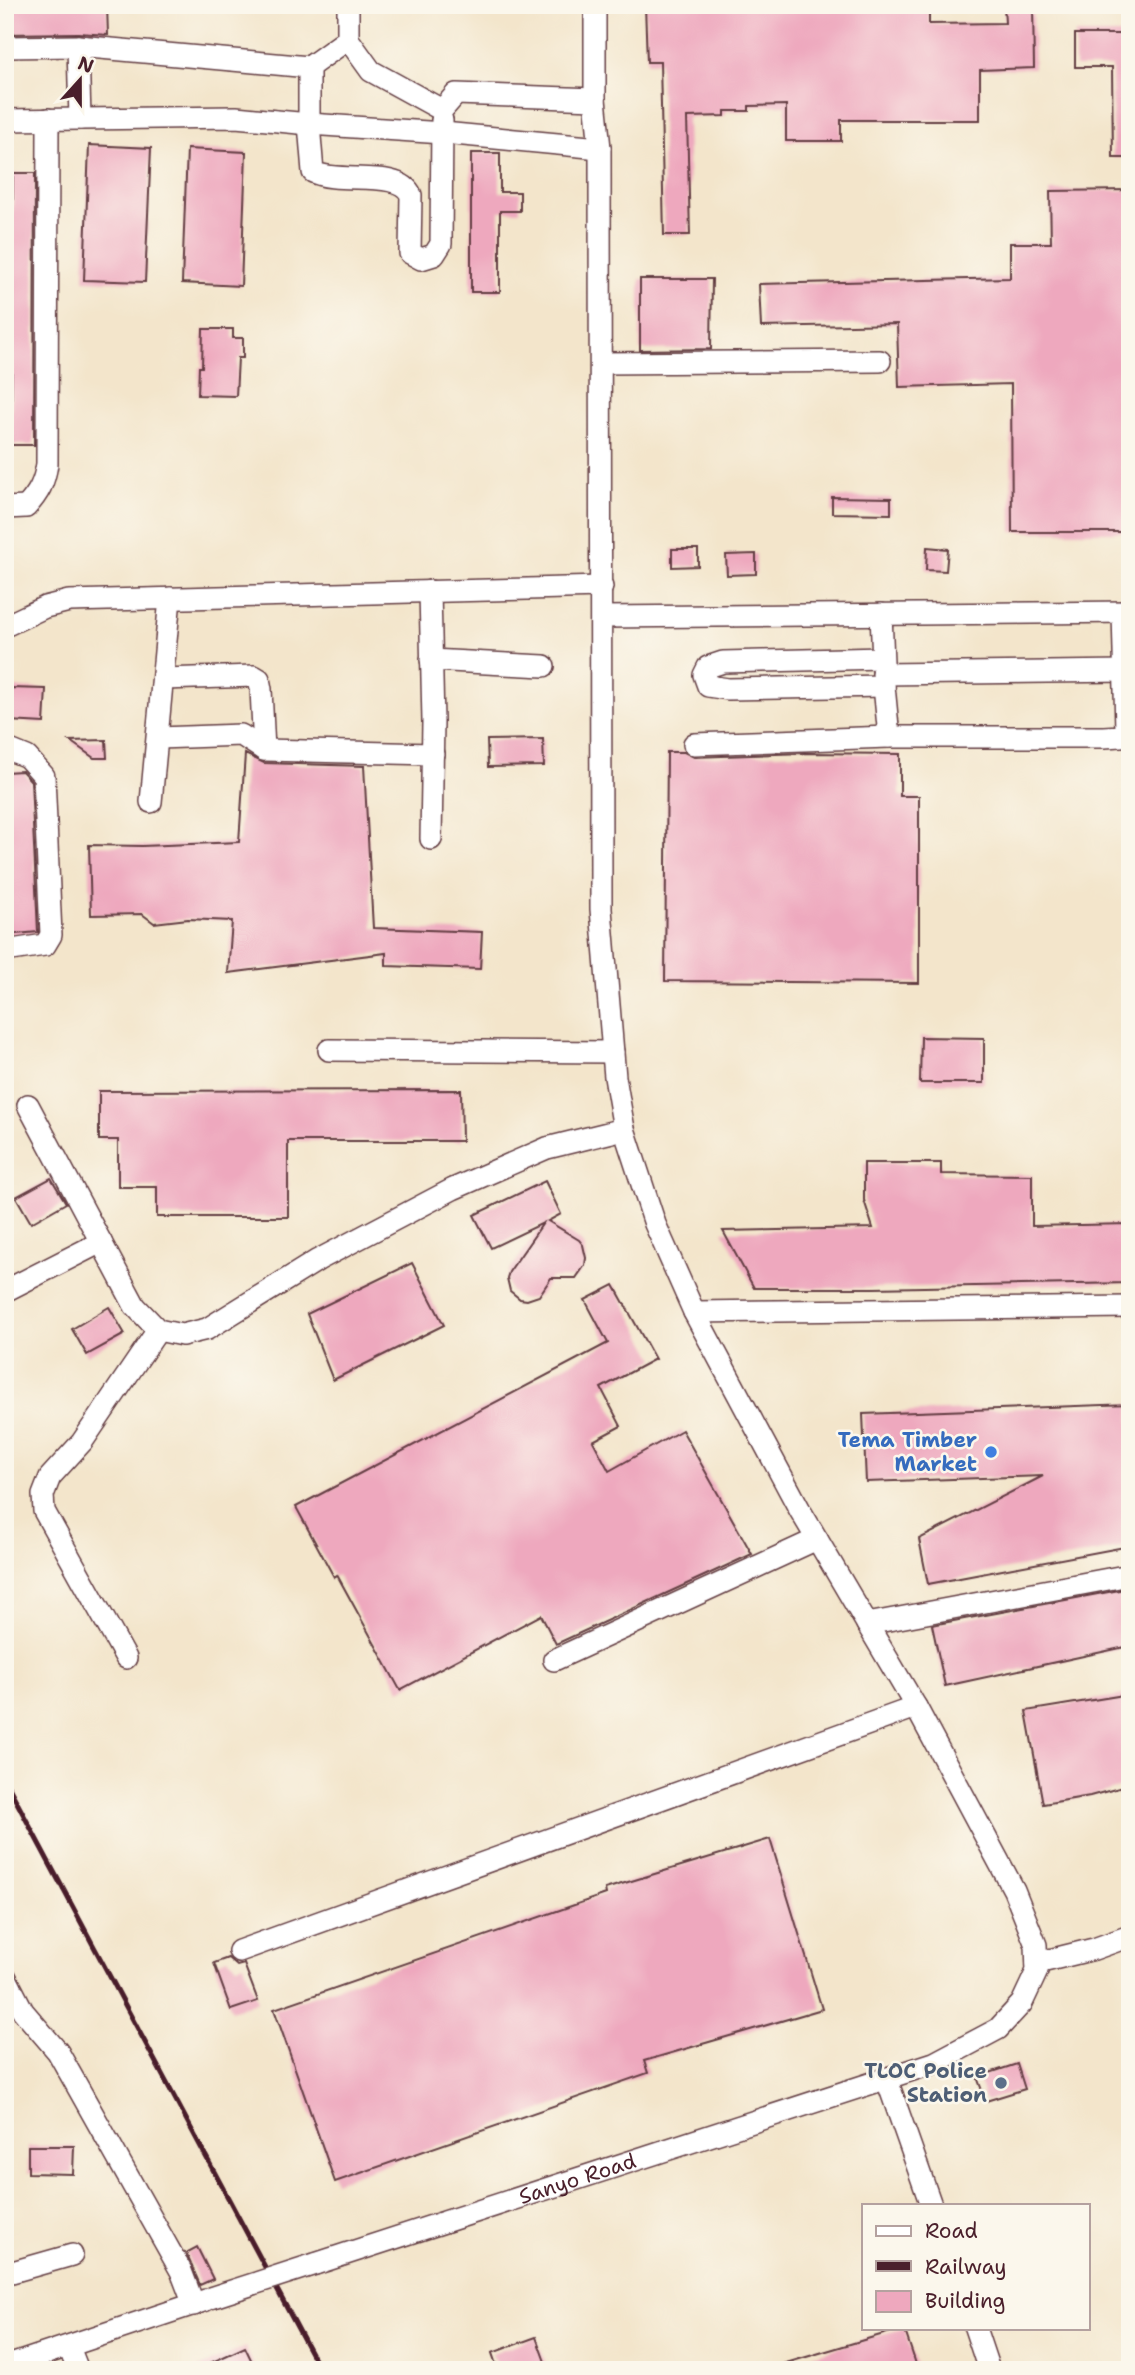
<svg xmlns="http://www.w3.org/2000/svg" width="1135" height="2375" font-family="'Shantell Sans',sans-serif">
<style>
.building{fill:#eea8be}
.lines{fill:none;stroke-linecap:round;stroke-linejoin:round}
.minor-casing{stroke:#633d43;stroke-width:24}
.minor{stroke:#fff;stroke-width:21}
.rail{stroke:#4a1f2b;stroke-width:5}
.minor-bridge-casing{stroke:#633d43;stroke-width:24;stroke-linecap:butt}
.minor-bridge{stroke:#fff;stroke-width:21}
.shop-dot{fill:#3f7fe0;stroke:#fbf7ec;stroke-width:2.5}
.service-dot{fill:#5c6f8a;stroke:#fbf7ec;stroke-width:2.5}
.labels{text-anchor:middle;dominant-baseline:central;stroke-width:5;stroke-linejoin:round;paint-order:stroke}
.shop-label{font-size:21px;font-weight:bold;fill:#366cbe;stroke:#fbf7ec;text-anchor:end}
.service-label{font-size:21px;font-weight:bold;fill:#4e5e75;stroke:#fbf7ec;text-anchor:end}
.street-label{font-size:21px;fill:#4a1f2b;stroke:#fbf7ec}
</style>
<rect width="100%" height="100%" fill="#fbf7ec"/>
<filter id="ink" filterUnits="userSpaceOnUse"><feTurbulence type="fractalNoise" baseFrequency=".0143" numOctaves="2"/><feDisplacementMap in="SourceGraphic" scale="14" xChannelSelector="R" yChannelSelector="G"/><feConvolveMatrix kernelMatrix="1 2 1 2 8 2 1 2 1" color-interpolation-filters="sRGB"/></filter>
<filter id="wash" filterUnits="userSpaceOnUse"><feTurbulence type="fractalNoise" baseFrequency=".00686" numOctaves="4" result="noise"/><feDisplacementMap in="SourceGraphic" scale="28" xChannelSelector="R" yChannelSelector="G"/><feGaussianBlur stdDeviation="1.57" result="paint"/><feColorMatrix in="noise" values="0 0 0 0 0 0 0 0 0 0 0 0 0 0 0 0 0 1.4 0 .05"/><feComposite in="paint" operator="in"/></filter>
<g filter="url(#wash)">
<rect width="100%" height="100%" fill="#f3e5cb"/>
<g id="blocks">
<g class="building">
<polygon points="5,5 107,5 108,35 78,33 5,34"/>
<polygon points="645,5 929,5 929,24 1005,23 1004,5 1033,5 1034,68 980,70 980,120 841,120 841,141 786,141 786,105 749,106 749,111 725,111 725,116 687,117 690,235 664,235 660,62 647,62"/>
<polygon points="1075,34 1130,34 1130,158 1113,158 1112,67 1075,67"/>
<polygon points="89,145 151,148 145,282 84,280"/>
<polygon points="187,149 246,152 241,286 182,283"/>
<polygon points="471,153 500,153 500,192 520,192 520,211 500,211 500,292 471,292"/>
<polygon points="13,173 35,173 34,445 11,445"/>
<polygon points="1130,190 1130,532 1012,532 1011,384 899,387 897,324 761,327 759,284 1010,278 1010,243 1051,243 1050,191"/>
<polygon points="640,279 712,279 711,349 640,350"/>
<polygon points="203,329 233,329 233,338 243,338 243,358 238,358 236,396 198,395 199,367 202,367"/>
<polygon points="832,497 891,498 891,514 832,513"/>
<polygon points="927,547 948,549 946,571 926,570"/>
<polygon points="672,549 698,549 698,566 672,567"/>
<polygon points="756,554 756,574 727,575 726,555"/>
<polygon points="10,688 46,689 44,723 9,721"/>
<polygon points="543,739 544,766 488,767 487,740"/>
<polygon points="106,740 107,758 94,758 70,741"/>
<polygon points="667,752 684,752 694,757 805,753 900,754 900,796 919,796 919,983 665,981"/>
<polygon points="245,754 264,763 364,766 373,928 482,932 480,969 386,966 386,953 228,973 232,921 188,919 154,923 142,914 91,915 89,845 142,846 239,842"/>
<polygon points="22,771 31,781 38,932 5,935 5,772"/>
<polygon points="921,1037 984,1038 984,1083 920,1083"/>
<polygon points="461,1090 462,1141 288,1141 288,1217 157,1217 157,1187 118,1187 118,1140 99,1140 99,1091"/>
<polygon points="864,1163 941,1163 941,1174 1032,1175 1032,1226 1130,1224 1130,1283 873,1288 754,1288 723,1231 873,1228 864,1200"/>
<polygon points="51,1178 66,1203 31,1223 16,1197"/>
<polygon points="545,1181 561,1214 548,1221 579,1240 583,1245 586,1258 585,1265 576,1278 551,1278 539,1296 527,1300 520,1299 510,1291 507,1278 509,1272 543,1223 491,1248 474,1215"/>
<polygon points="412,1263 444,1325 333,1380 307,1314"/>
<polygon points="614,1285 655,1359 601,1388 621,1426 593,1441 609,1471 682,1430 752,1554 556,1644 541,1615 400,1690 337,1575 334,1577 296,1507 608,1343 585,1300"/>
<polygon points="109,1307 125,1334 87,1355 72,1329"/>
<polygon points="1130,1404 1130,1546 928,1584 919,1539 1043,1476 866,1482 863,1414"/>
<polygon points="1130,1588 1130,1646 945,1686 932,1625"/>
<polygon points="1130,1694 1130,1785 1090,1796 1043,1804 1026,1711"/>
<polygon points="770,1839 822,2009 644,2061 648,2073 335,2182 274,2009 606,1894 605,1889"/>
<polygon points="228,1958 237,1966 244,1964 258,2001 231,2010 214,1963"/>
<polygon points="1017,2064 1025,2089 986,2101 977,2077"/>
<polygon points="28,2146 74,2146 73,2174 28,2173"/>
<polygon points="197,2247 213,2279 200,2285 186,2253"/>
<polygon points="904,2328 918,2370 777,2370 776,2366"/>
<polygon points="536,2337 548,2370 498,2370 492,2353"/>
<polygon points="245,2347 256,2370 195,2370"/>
</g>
</g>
</g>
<g filter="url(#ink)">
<use href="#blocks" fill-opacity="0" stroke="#633d43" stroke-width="2"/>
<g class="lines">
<defs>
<g id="minor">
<polyline points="348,5 348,39"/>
<polyline points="78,46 80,119"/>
<polyline points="5,47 78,46 309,67 348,39 371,71 442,110 456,94 595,99"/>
<path d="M309 67V124L313 172C338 185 400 168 411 195L410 253 421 259 434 255 441 244 442 120"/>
<polyline points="5,120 236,117 309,124 443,133 600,148"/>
<polyline points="601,363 880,361"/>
<path d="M5 508 26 507C39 493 44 483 47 464L48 119"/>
<polyline points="430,591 433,722 431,839"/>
<polyline points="881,614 884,686 889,737 1104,737 1121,736 1126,730 1123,612"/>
<polyline points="602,617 1130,612"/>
<polyline points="5,626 45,607 69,601 602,587"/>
<polyline points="882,658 723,662 708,667 704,675 708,686 728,689 884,686"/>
<polyline points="431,660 544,666"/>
<polyline points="883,674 1126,671"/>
<polyline points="164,679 254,676 259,679 261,689 264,750"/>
<polyline points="159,738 241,735 264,750 433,754"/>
<polyline points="694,744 889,737"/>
<polyline points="5,748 27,757 44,776 51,935 45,945 5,951"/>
<polyline points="151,802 170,598"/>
<polyline points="329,1050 613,1052"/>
<polyline points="28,1105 135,1306 158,1330 182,1335 207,1329 318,1260 453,1189 547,1148 624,1129"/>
<polyline points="5,1291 101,1242"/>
<polyline points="694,1312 1130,1307"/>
<polyline points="867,1624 1130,1575"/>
<polyline points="126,1658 44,1511 43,1495 50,1477 82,1442 158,1330"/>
<polyline points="554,1660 817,1539"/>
<polyline points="239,1951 916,1707"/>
<polyline points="1037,1963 1094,1949 1130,1936"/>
<polyline points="5,1976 23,2011 58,2052 181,2271 194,2305"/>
<polyline points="887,2080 931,2205"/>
<path id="s1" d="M315 2264 934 2063 998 2029 1022 2003 1037 1971 1036 1945 1014 1890 916 1707 801 1512 694 1312 655 1224 624 1129 615 1077 601 909 600 148 595 99V5"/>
<polyline points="5,2274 72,2255"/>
<polyline points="975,2328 989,2370"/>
<polyline points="69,2347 78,2370"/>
<polyline points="5,2367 206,2300"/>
</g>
</defs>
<use href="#minor" class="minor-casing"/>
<use href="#minor" class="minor"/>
<polyline class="rail" points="5,1780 320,2370"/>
<defs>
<polyline id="minor-bridge" points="210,2298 315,2264"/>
</defs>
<use href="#minor-bridge" class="minor-bridge-casing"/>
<use href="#minor-bridge" class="minor-bridge"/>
</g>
</g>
<circle class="shop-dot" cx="991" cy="1452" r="7"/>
<circle class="service-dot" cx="1001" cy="2083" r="7"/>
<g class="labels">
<g class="shop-label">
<text x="977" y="1440">Tema Timber<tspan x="977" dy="24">Market</tspan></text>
</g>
<g class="service-label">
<text x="987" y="2071">TLOC Police<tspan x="987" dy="24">Station</tspan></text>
</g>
<g class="street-label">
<text stroke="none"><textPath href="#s1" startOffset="276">Sanyo Road</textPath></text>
</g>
</g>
<rect width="1135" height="2375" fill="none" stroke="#fbf7ec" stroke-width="28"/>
<rect x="862" y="2204" width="228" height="126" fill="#fbf7ec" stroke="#b4a19f" stroke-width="2"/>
<rect x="876" y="2226" width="35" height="10" fill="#ffffff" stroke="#b4a19f" stroke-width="2"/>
<text x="925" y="2238" font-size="21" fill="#4a1f2b">Road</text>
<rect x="876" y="2261" width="35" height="10" fill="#4a1f2b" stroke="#b4a19f" stroke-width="2"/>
<text x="925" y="2274" font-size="21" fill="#4a1f2b">Railway</text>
<rect x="876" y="2291" width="35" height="21" fill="#eea8be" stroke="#b4a19f" stroke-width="2"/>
<text x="925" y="2308" font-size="21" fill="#4a1f2b">Building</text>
<g transform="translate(80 80) rotate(21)" stroke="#fbf7ec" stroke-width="5" paint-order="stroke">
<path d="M0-5L12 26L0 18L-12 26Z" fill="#4a1f2b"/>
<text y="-10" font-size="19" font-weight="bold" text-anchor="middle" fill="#4a1f2b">N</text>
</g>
</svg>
